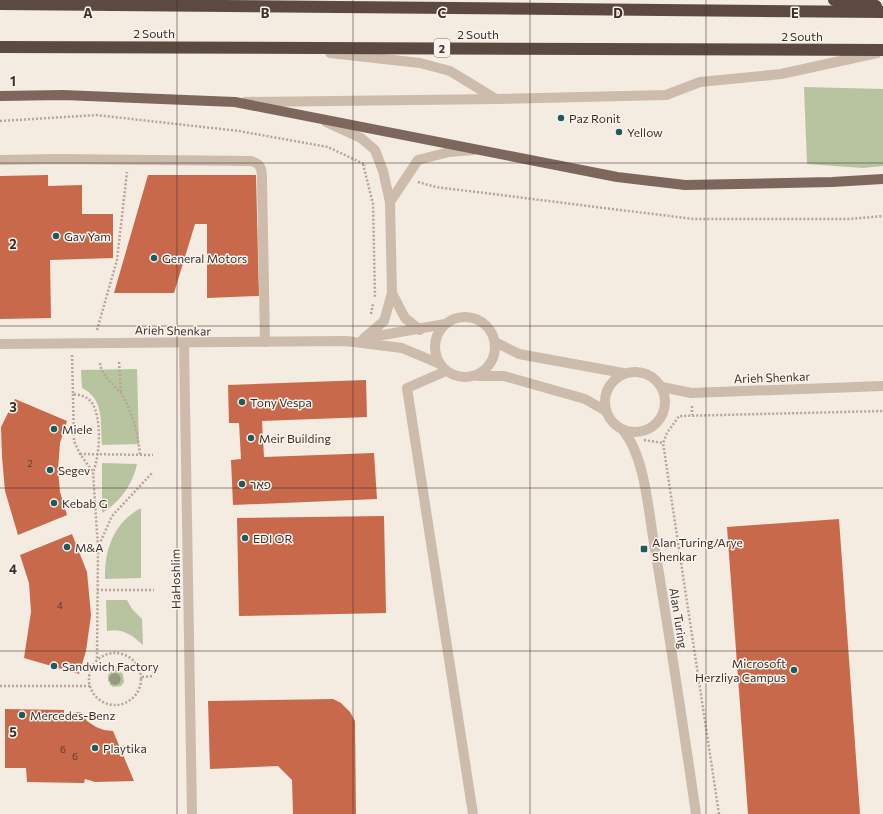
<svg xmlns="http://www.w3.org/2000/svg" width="883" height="814" font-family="Commissioner,'Noto Sans Hebrew',sans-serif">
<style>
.green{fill:#b8c4a0}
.building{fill:#c8694b}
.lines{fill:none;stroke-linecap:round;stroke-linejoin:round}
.path{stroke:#b9a596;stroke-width:2.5;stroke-dasharray:2 2;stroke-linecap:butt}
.minor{stroke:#cdbbac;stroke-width:10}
.major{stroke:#7d675c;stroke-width:10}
.highway{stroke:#5c4a42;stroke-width:12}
.tree{fill:#969b7f}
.grid{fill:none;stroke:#3b302b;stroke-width:1;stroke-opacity:0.55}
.poi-dot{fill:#1f5a5e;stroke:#fbf5ee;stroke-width:1.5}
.labels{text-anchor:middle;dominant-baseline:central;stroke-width:3;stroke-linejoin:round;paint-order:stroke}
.number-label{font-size:10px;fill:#5e3e33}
.shield{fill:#fbf5ee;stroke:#756b66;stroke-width:1}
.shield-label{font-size:11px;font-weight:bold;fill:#3b302b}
.street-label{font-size:12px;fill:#3b302b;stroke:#fbf5ee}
.poi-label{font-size:12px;fill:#3b302b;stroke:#fbf5ee;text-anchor:start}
.grid-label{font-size:13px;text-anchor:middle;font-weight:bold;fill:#3b302b;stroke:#fbf5ee;stroke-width:3;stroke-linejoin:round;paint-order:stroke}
</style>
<rect width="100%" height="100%" fill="#f4ebe1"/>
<g class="green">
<polygon points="804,87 883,89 883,166 863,168 807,164"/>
<path d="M137 369 139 444 102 445C100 423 105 399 82 388L81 370Z"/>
<path d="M102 463 137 464C133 484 120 502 102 513Z"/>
<path d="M141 508V578L105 579C104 550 114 522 141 508Z"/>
<path d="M106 600H127L132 609 142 619 143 645C132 635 122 628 107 631Z"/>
<polygon points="112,670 118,670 123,674 124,682 121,686 113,687 109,684 111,682 118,684 121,680 120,675 114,673 111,675 110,681 108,682 108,675"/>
</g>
<g class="building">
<polygon points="48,175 48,186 82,185 82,214 113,214 113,258 50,260 51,318 0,319 0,176"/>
<polygon points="148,175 256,175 259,296 207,298 207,224 195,224 174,293 114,293"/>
<polygon points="366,380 367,417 262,421 264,457 374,453 377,499 233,505 231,460 241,459 239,423 229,423 228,385"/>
<polygon points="15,399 67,421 60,443 58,469 60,492 67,515 18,535 5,491 2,457 1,427"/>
<polygon points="384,516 386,613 239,616 237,518"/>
<polygon points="839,519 860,814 748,814 727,527"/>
<polygon points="72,534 87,572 91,615 86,651 79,674 24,658 31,612 29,583 20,555"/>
<polygon points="333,699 341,703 350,712 355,721 356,814 293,814 292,780 278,766 210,769 208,701"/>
<polygon points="5,709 64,710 64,714 81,712 87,721 96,727 104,730 113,731 134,781 95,782 85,779 84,783 27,782 26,768 5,768"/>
</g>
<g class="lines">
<g class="path">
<polyline points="0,121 96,115 239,131 328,147 366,165"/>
<polyline points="363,164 373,204 375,298"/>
<polyline points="418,182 436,187 693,219 849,219 883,216"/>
<polyline points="371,314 373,304"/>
<polyline points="97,330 117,260 127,172"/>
<path d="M72 355 73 394C80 395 87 396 92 403 102 418 100 456 93 472"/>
<polyline points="119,362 121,394"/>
<path d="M100 363C101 376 115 385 122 395 133 414 138 434 140 455"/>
<polyline points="73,394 74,441 80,454 93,472 98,547 97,659"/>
<polyline points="692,406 692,415"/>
<polyline points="644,440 663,443"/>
<polyline points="80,454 153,455"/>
<polyline points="99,545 112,516 153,472"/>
<polyline points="97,590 154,590"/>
<circle cx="115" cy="679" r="26"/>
<polyline points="142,677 154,676"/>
<polyline points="0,686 91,686"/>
<polyline points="719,814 663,443 667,433 679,416 883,411"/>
</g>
<g class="minor">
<polyline points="330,53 420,63 450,71 496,99 666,95 700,82 781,74 877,53"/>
<polyline points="245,102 496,99"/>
<polyline points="326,122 361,138 375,150 383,171 390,202 392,293 384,321 363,339"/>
<path d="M0 160 58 159 251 161C262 164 262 170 262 181L265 342"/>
<polyline points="390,202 418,160 449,152 473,150"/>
<polyline points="392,293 405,318 420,330"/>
<circle cx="465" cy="347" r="30"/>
<polyline points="366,338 445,324"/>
<polyline points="495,342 519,354 623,373"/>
<polyline points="0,344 346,341 402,348 440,364"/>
<polyline points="184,344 192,814"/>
<polyline points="446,371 407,388 473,814"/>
<circle cx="635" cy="402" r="30"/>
<polyline points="477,376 504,376 585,399 606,411"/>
<polyline points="662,387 691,393 883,386"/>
<path d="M623 430C645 457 648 509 654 543 669 633 683 724 696 814"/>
</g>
<polyline class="major" points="0,96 63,95 235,102 617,177 685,185 832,182 883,179"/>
<g class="highway">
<polyline points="834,0 876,6"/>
<polyline points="0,4 883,12"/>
<polyline points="0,47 883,50"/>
</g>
</g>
<circle class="tree" cx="115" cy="679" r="6"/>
<path class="grid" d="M177 0V814M353 0V814M530 0V814M706 0V814M0 163H883M0 326H883M0 488H883M0 651H883"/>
<g class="poi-dot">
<circle cx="561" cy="118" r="4"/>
<circle cx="619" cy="132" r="4"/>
<circle cx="56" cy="236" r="4"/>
<circle cx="154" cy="258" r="4"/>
<circle cx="242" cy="402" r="4"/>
<circle cx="54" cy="429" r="4"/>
<circle cx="251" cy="438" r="4"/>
<circle cx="50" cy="470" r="4"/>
<circle cx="242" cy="484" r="4"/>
<circle cx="54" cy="503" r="4"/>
<circle cx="245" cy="538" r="4"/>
<circle cx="67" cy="547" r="4"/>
<rect x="640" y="545" width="8" height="8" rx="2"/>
<circle cx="54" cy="666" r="4"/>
<circle cx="794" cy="670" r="4"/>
<circle cx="22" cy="715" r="4"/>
<circle cx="95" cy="748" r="4"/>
</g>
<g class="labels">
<g class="number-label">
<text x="30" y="463">2</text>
<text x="60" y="605">4</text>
<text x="63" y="749">6</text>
<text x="75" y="756">6</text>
</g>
<rect class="shield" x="434" y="39" width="16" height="18" rx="3"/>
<g class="shield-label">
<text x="442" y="48">2</text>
</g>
<g class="street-label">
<text x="154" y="33">2 South</text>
<text x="478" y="34">2 South</text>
<text x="802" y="36">2 South</text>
<text transform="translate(173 330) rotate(1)">Arieh Shenkar</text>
<text transform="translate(772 377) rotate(-2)">Arieh Shenkar</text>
<text transform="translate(175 579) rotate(-91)">HaHoshlim</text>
<text transform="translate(679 618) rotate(81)">Alan Turing</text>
</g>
<g class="poi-label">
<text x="569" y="118">Paz Ronit</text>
<text x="627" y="132">Yellow</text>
<text x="64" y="236">Gav Yam</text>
<text x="162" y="258">General Motors</text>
<text x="250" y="402">Tony Vespa</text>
<text x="62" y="429">Miele</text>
<text x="259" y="438">Meir Building</text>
<text x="58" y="470">Segev</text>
<text x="250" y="484">פאר</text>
<text x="62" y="503">Kebab G</text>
<text x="253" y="538">EDI OR</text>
<text x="652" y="542">Alan Turing/Arye<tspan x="652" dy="14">Shenkar</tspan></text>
<text x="75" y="547">M&amp;A</text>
<text x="786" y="663" text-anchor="end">Microsoft<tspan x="786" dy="14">Herzliya Campus</tspan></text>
<text x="62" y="666">Sandwich Factory</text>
<text x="30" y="715">Mercedes-Benz</text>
<text x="103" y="748">Playtika</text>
</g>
</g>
<g class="grid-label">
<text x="88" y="18">A</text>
<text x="265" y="18">B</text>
<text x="442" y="18">C</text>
<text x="618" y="18">D</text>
<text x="795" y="18">E</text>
<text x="13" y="86">1</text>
<text x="13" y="249">2</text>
<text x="13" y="412">3</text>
<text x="13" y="574">4</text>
<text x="13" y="737">5</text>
</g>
</svg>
